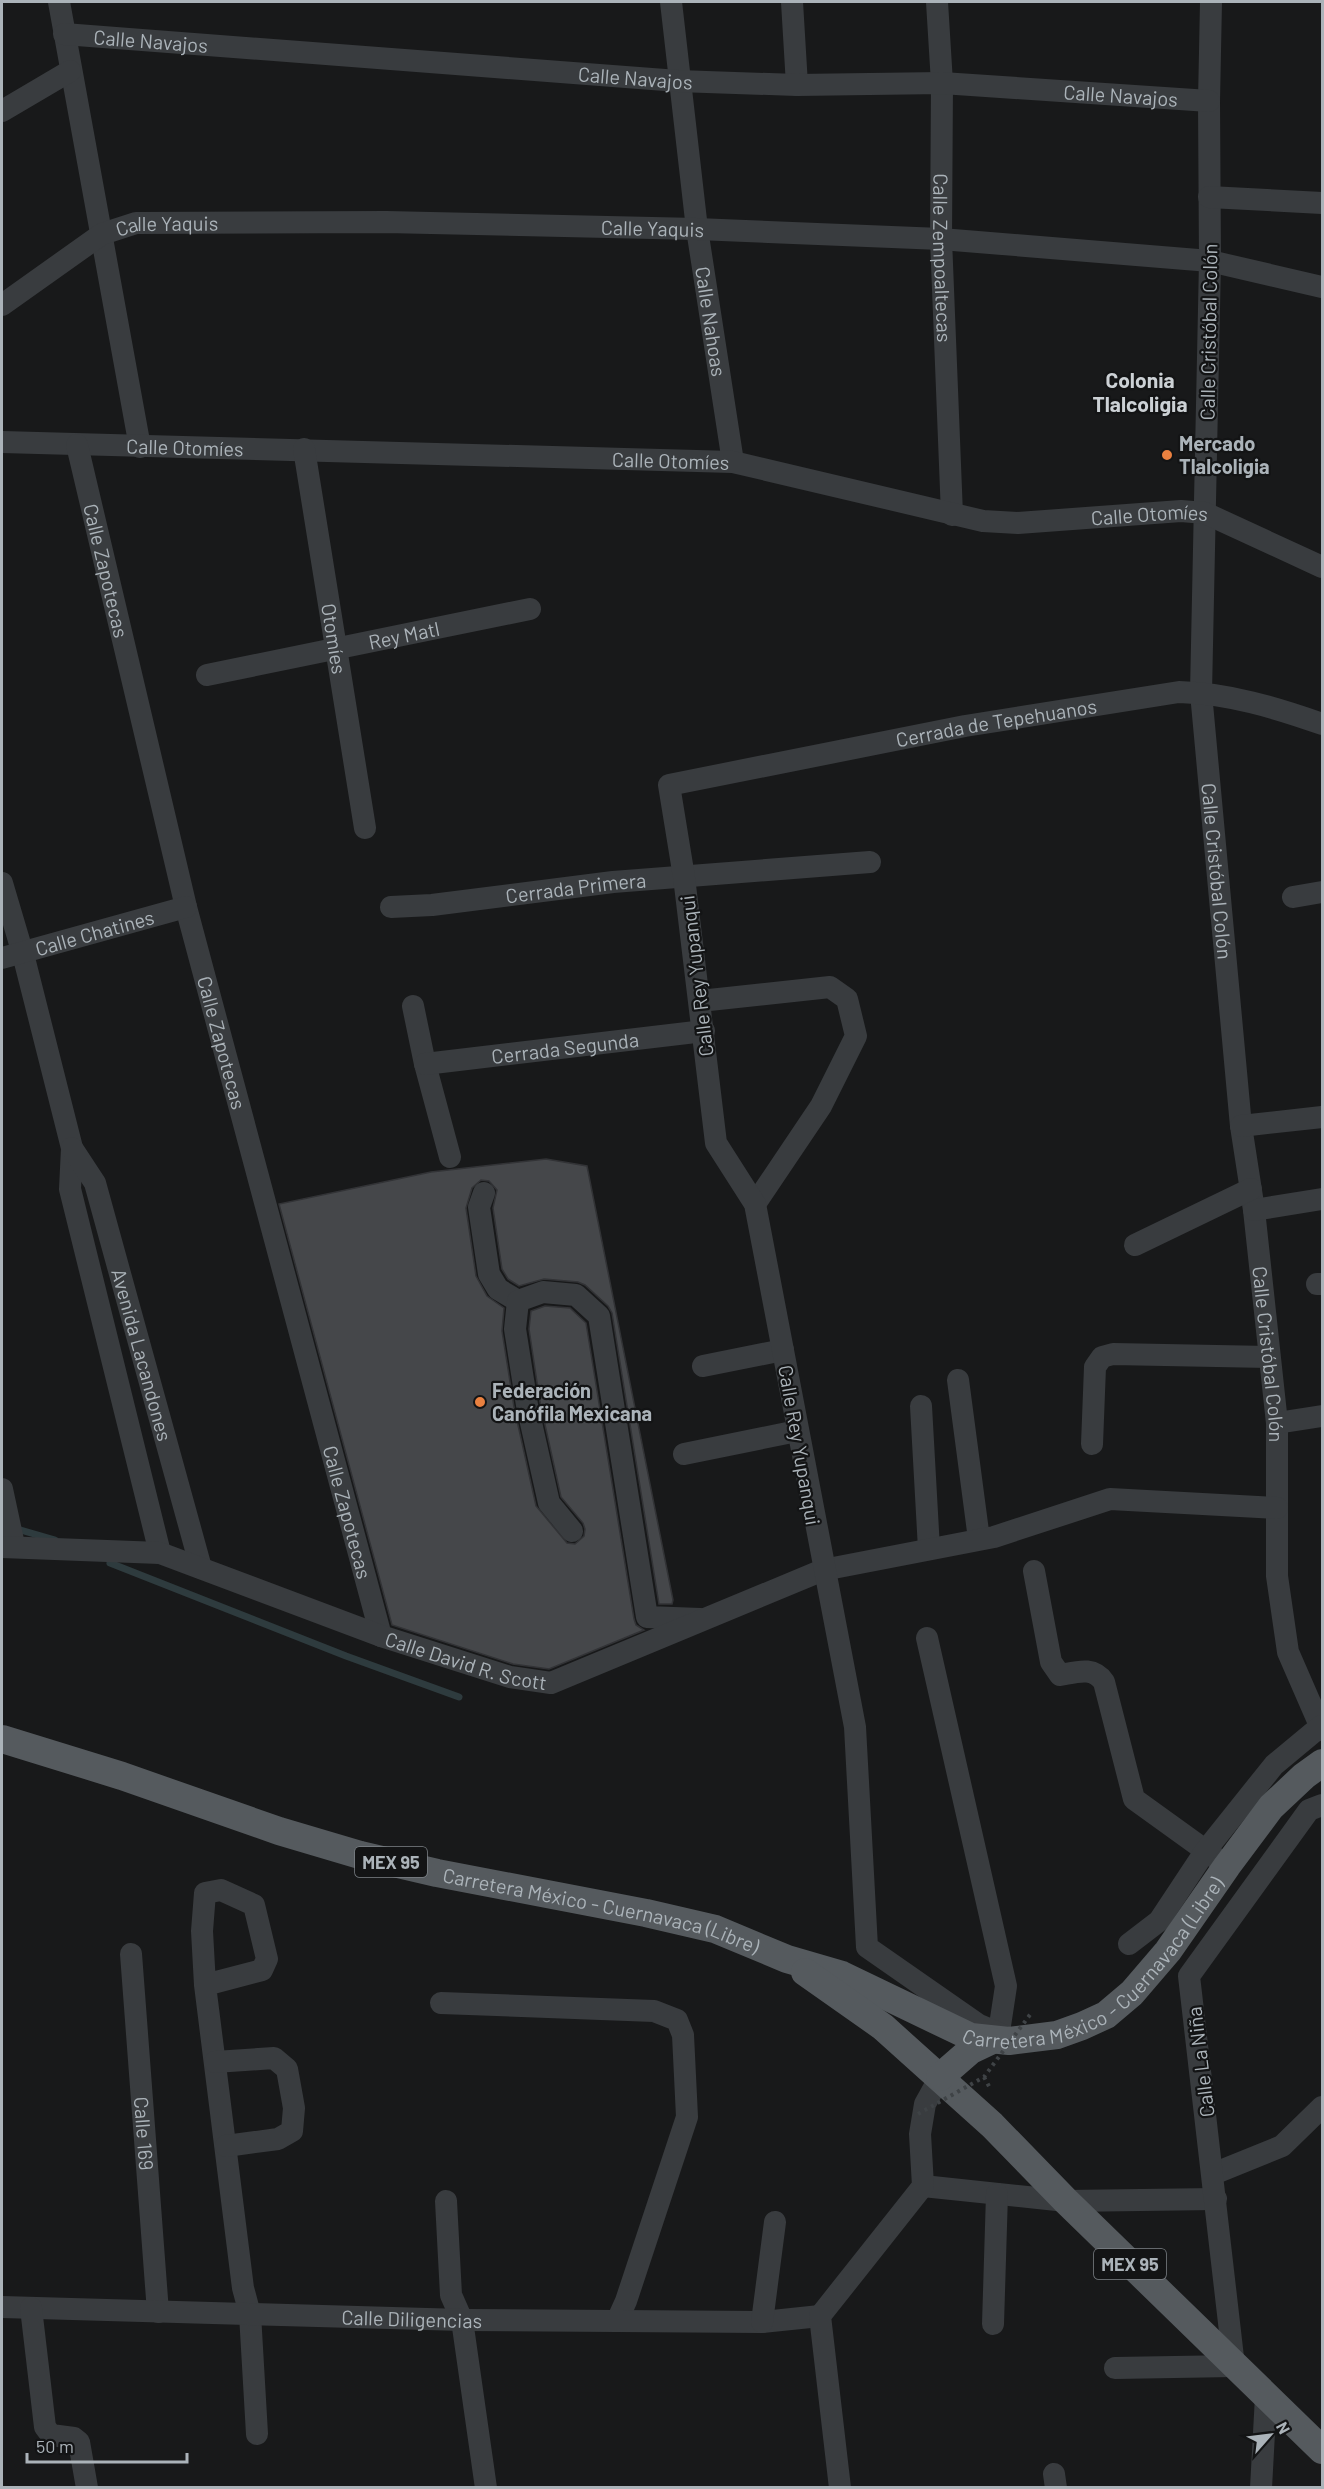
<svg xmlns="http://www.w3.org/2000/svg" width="1324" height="2489" font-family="Barlow,sans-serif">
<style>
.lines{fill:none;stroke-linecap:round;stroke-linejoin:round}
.stream{stroke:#2e3b3e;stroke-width:7}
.building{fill:#45474a;stroke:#323336;stroke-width:1.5}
.path{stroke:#3f4346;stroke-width:4;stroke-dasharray:3 4.5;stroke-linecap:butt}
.minor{stroke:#393c3f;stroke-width:22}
.major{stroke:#555a5e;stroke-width:28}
.path-bridge{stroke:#3f4346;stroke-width:4;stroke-dasharray:3 4.5;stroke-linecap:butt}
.poi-dot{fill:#ea8140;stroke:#131415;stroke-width:2}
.labels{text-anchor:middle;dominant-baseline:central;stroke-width:4.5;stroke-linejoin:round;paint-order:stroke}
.shield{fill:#131415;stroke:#7d8388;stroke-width:1.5}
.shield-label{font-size:18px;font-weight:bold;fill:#abb3b9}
.street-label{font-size:20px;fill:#abb3b9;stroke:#131415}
.poi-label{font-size:20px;font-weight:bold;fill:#abb3b9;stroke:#131415;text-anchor:start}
.neighbourhood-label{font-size:21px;font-weight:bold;fill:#ccd1d5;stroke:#131415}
</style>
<rect width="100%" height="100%" fill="#18191a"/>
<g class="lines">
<g class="stream">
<polyline points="17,1529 55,1540"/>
<polyline points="110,1563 346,1656 459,1697"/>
</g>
</g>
<polygon class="building" points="546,1159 587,1166 673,1600 672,1604 659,1604 612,1313 608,1306 585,1285 578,1282 544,1279 519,1286 508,1279 502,1269 493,1208 497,1190 489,1181 481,1180 472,1188 466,1208 476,1276 487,1296 504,1308 502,1331 514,1407 536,1506 567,1543 575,1544 584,1536 585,1529 583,1523 561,1497 540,1402 529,1329 531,1311 545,1306 570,1308 586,1323 634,1619 636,1625 644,1630 549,1669 513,1664 392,1625 279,1204 431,1172"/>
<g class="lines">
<polyline class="path" points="984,2077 991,2090"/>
<g class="minor">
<polyline points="59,2 140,447"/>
<path id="s1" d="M671 2 697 229 733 462"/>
<polyline points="792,2 797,85"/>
<path id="s2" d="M937 2 942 83 941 239 952 515"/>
<path id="s3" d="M1211 2 1209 101 1210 261 1201 693 1241 1126 1254 1210 1277 1423V1576L1288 1652 1322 1730"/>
<path id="s4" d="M64 34 678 81 797 85 942 83 1209 101"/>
<polyline points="2,111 70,71"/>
<polyline points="1209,197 1322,203"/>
<path id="s5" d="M2 305 102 234 136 223 386 222 697 229 941 239 1210 261 1322 287"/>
<path id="s6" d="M2 442 733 462 983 521 1018 523 1181 511 1205 513 1322 567"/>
<path id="s7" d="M77 445 186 907 381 1636"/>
<path id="s8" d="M304 449 365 828"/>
<path id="s9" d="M207 675 530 609"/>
<polyline points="2,883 23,954 72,1148 70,1189 160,1553"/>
<polyline points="1293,897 1322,892"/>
<path id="s10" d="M391 907 432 905 613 882 870 862"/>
<path id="s11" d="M2 958 186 907"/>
<polyline points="700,1001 830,987 847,999 856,1036 821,1106 755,1204"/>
<polyline points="413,1006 425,1064 450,1157"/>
<path id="s12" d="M425 1064 704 1031"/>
<polyline points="1241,1126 1322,1117"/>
<path id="s13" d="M72 1148 95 1183 201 1568"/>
<polyline points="484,1193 479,1207 489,1274 498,1289 518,1301"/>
<polyline points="1254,1210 1322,1199"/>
<polyline points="1135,1245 1251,1189"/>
<polyline points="1317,1284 1322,1284"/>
<polyline points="703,1366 783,1350"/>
<polyline points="958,1380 979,1539"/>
<polyline points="921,1406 929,1549"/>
<polyline points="1277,1423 1322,1416"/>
<polyline points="1092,1444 1095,1367 1102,1357 1113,1354 1269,1357"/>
<polyline points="684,1454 797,1431"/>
<polyline points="2,1489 14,1545"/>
<polyline points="572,1531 549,1503 527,1405 515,1329 518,1301 543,1292 576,1295 599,1316 647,1617 700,1619"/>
<path id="s14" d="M2 1547 160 1553 381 1636 510 1677 551 1683 823 1570 994 1537 1110 1499 1277 1508"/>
<path d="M1034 1571 1051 1662 1060 1675C1077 1672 1093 1666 1104 1682L1134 1799 1227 1866"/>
<polyline points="927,1638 1006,1986 999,2032"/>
<polyline points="1129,1944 1159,1921 1206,1850 1274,1765 1321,1726"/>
<path id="s15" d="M131 1954 158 2312"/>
<polyline points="205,1985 262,1970 267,1959 254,1905 221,1890 205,1893 202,1931 205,1985 243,2288 250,2314 257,2434"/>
<polyline points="441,2003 654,2011 677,2020 683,2035 687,2117 626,2301 617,2321"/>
<path id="s16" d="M1003 2035 979 2025 867 1947 855 1727 755 1204 716 1143 684 877 669 785 965 726 1179 692C1227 693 1277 708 1322 724"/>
<polyline points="215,2062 274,2058 287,2069 294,2108 292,2131 278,2139 226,2146"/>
<polyline points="1213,2174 1282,2146 1322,2107"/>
<polyline points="923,2186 1066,2201 1216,2199"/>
<polyline points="446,2201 451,2295 462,2320 486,2488"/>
<path id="s17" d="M2 2307 462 2320 762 2322 820 2316"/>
<polyline points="31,2308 45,2427 51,2435 74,2438 79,2442 87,2488"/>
<polyline points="762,2322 775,2222"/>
<polyline points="993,2324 997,2194"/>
<polyline points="1115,2368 1234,2366 1189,1976 1309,1810 1322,1805"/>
<polyline points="1054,2474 1056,2488"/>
<polyline points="840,2488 820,2316 923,2186 920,2134 925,2104 940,2077"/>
<polyline points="1261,2488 1266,2396"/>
</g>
<g class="major">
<path id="s18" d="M2 1739 122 1776 279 1831 360 1855 437 1873 646 1913 715 1929 787 1959 842 1975 971 2037 1009 2041 1057 2035 1082 2026 1106 2015 1132 1993 1168 1951 1227 1866 1271 1807 1304 1776 1322 1763"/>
<polyline points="805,1972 883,2027 992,2125 1066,2201 1322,2450"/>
<polyline points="940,2077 971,2050 990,2041"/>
</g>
<polyline class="path-bridge" points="918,2114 984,2077 1032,2012"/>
</g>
<g class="poi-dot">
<circle cx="1167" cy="455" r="6"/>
<circle cx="480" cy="1402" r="6"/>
</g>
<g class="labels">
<g class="shield">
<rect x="355" y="1847" width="72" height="30" rx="4.5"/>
<rect x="1094" y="2249" width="72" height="30" rx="4.5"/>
</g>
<g class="shield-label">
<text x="391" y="1862">MEX 95</text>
<text x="1130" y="2264">MEX 95</text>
</g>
<g class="street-label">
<text stroke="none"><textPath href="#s4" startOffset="87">Calle Navajos</textPath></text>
<text stroke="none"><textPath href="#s4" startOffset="573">Calle Navajos</textPath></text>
<text stroke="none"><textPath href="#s4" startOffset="1059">Calle Navajos</textPath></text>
<text stroke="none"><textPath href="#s5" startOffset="189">Calle Yaquis</textPath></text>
<text stroke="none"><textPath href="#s5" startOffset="675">Calle Yaquis</textPath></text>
<text stroke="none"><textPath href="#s2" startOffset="256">Calle Zempoaltecas</textPath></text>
<text stroke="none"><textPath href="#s1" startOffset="322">Calle Nahoas</textPath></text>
<text transform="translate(1208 332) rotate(-89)">Calle Cristóbal Colón</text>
<text stroke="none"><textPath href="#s6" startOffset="183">Calle Otomíes</textPath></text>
<text stroke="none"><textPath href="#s6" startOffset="669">Calle Otomíes</textPath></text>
<text stroke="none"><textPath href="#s6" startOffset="1155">Calle Otomíes</textPath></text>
<text stroke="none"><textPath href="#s7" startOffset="129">Calle Zapotecas</textPath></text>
<text stroke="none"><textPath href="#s9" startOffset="201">Rey Matl</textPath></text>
<text stroke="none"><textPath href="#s8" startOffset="192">Otomíes</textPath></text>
<text stroke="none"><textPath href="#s16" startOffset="1682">Cerrada de Tepehuanos</textPath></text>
<text stroke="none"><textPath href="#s3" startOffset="870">Calle Cristóbal Colón</textPath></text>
<text stroke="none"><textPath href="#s10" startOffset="186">Cerrada Primera</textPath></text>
<text stroke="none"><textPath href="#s11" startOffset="96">Calle Chatines</textPath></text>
<text transform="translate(696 976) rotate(-97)">Calle Rey Yupanqui</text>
<text stroke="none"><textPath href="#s7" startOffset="615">Calle Zapotecas</textPath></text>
<text stroke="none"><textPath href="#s12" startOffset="141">Cerrada Segunda</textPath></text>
<text stroke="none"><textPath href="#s3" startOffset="1356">Calle Cristóbal Colón</textPath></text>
<text stroke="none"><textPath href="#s13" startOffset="220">Avenida Lacandones</textPath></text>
<text transform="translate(800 1445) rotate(80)">Calle Rey Yupanqui</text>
<text stroke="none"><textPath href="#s7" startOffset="1101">Calle Zapotecas</textPath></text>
<text stroke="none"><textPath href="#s14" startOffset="483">Calle David R. Scott</textPath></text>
<text stroke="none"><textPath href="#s18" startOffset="624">Carretera México - Cuernavaca (Libre)</textPath></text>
<text stroke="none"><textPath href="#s18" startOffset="1172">Carretera México - Cuernavaca (Libre)</textPath></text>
<text transform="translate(1200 2062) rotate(-97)">Calle La Niña</text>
<text stroke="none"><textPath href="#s15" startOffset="180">Calle 169</textPath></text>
<text stroke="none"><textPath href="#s17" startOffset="410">Calle Diligencias</textPath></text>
</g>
<g class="poi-label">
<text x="1179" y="443">Mercado<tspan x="1179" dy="23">Tlalcoligia</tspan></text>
<text x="492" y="1390">Federación<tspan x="492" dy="23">Canófila Mexicana</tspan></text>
</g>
<g class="neighbourhood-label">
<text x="1140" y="379">Colonia<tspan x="1140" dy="24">Tlalcoligia</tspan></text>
</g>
</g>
<rect width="1324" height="2489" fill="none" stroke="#abb3b9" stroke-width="6"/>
<g transform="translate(1270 2435) rotate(62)" stroke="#131415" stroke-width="4.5" paint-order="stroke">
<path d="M0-4.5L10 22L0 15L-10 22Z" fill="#abb3b9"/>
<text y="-9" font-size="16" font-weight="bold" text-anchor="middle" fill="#abb3b9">N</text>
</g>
<path d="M27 2453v9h160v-9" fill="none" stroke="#abb3b9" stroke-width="3"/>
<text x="36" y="2453" font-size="18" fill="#abb3b9" stroke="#131415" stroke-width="4.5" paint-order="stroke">50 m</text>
</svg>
